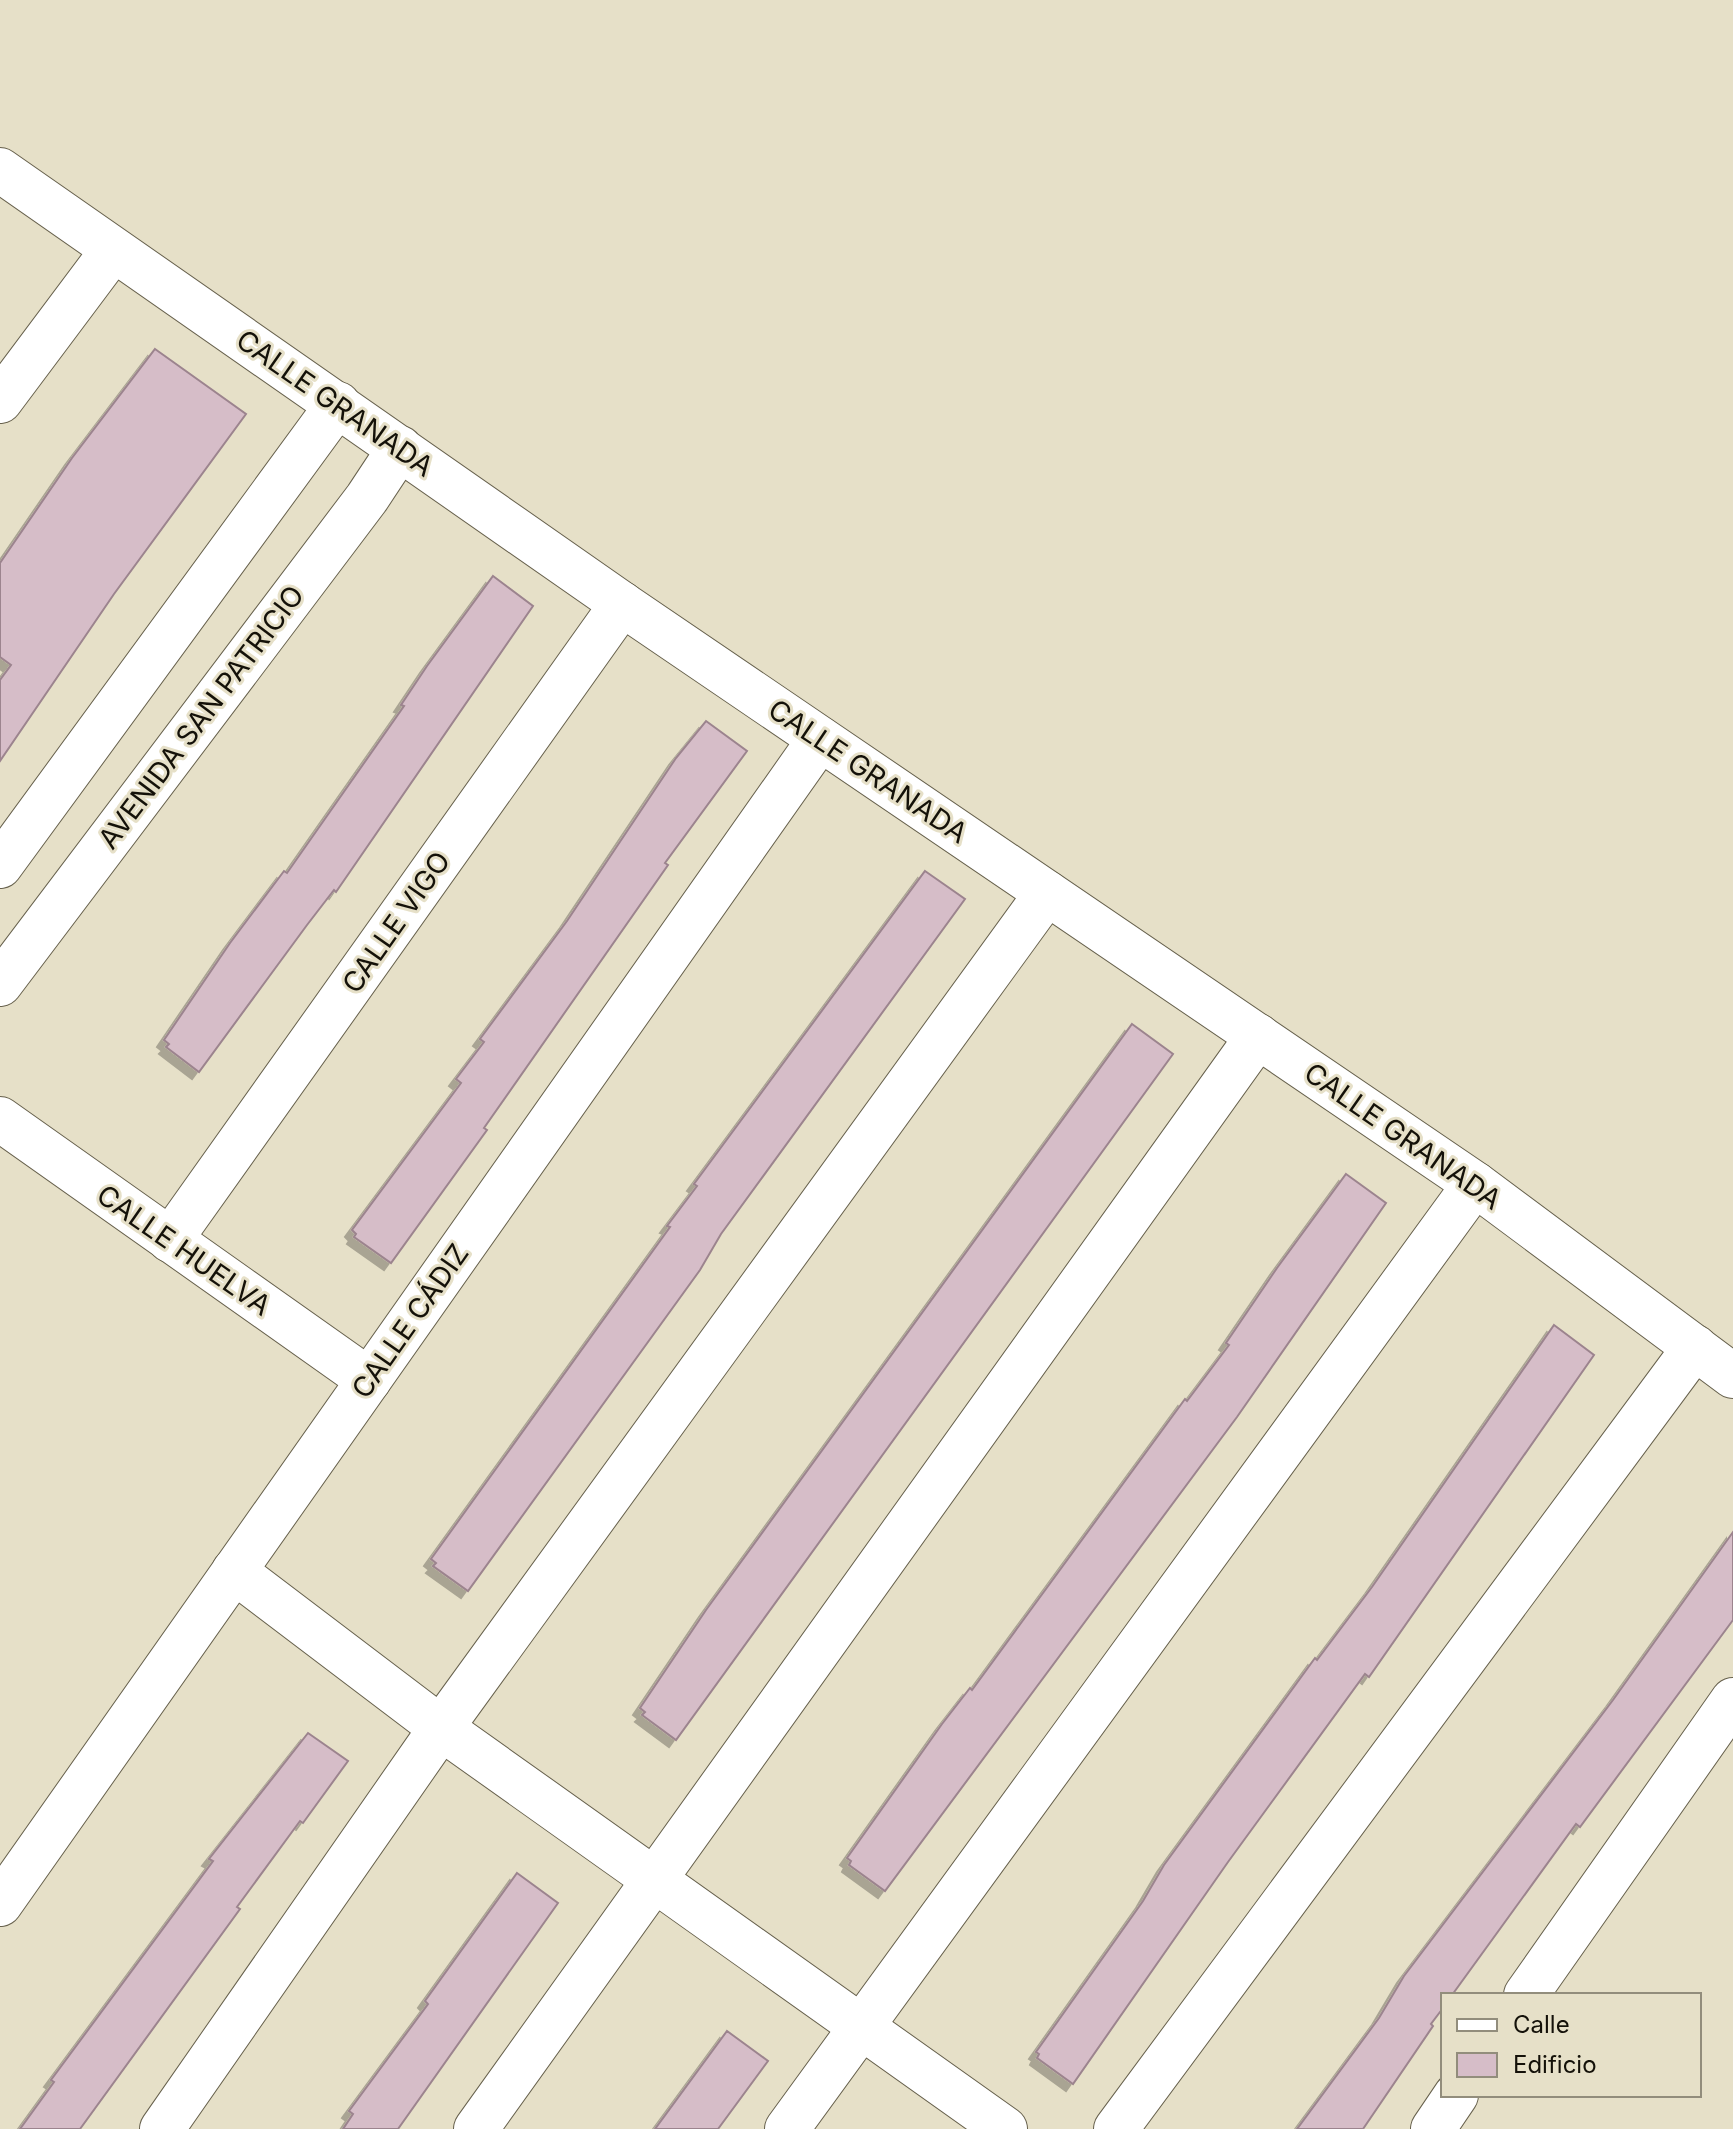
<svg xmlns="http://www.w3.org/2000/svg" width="1733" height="2129" font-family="Inter,sans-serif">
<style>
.building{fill:#d6bdc8;stroke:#9c848e;stroke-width:2;filter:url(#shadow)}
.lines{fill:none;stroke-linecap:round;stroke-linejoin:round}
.minor-casing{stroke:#67614d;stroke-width:46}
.minor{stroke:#fff;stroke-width:44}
.labels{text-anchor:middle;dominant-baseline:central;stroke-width:6;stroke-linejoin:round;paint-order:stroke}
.street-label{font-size:28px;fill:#141109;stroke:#e6e0c8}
</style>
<defs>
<filter id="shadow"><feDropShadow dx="-7" dy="7" stdDeviation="0" flood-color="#0004"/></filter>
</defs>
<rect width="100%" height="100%" fill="#e6e0c8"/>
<g class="building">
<polygon points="155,349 246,414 114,594 0,761 0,680 11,665 0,657 0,563 72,458"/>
<polygon points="493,576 533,606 336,892 334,890 307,925 199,1072 166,1047 169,1044 164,1040 230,943 284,871 287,873 404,706 401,705 427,666"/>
<polygon points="706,721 747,751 665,863 668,865 484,1128 487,1130 391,1263 354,1237 356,1234 352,1230 461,1083 456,1079 484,1042 480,1039 567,921 676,758"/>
<polygon points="925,871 965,899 721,1234 700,1270 468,1591 433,1566 436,1563 431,1559 670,1227 667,1226 697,1186 694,1184"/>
<polygon points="1132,1024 1173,1054 676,1740 642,1715 645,1712 640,1708 706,1610"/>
<polygon points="1346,1174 1386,1203 1237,1417 885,1891 849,1865 851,1861 847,1858 942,1724 970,1688 972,1690 1185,1399 1187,1401 1229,1345 1226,1343 1277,1268"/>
<polygon points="1554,1325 1594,1355 1369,1677 1365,1674 1228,1862 1073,2084 1037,2058 1039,2054 1036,2052 1143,1901 1164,1865 1315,1658 1317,1660 1372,1587"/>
<polygon points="1733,1532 1733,1620 1580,1827 1576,1824 1452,1995 1443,1995 1443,2008 1431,2024 1433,2026 1363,2129 1297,2129 1379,2018 1404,1976 1613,1700"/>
<polygon points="308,1733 348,1761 303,1823 300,1821 237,1907 240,1909 80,2129 20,2129 54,2082 51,2080 213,1861 209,1859"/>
<polygon points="517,1873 558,1903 398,2129 343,2129 353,2114 349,2111 428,2004 425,2001"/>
<polygon points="727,2031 768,2061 718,2129 655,2129"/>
</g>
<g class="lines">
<defs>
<g id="minor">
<polyline points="0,170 622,604 1475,1184 1733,1376"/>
<polyline points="0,401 113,250"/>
<polyline points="0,866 338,404"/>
<polyline points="0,984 367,498 400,448"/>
<polyline points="0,1119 369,1380"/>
<polyline points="170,1240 622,604"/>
<polyline points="234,1571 441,1728 1005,2129"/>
<polyline points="0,1904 820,739"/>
<polyline points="1526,1995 1733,1700"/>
<polyline points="162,2129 441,1728 1047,893"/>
<polyline points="476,2129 1258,1036"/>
<polyline points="787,2129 1475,1184"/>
<polyline points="1116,2129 1695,1347"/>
<polyline points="1433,2129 1456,2095"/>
</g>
</defs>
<use href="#minor" class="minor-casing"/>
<use href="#minor" class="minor"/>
</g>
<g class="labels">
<g class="street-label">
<text transform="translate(335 403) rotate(35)">CALLE GRANADA</text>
<text transform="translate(201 717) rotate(-53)">AVENIDA SAN PATRICIO</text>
<text transform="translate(868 771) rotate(34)">CALLE GRANADA</text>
<text transform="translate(396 922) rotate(-55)">CALLE VIGO</text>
<text transform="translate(1403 1136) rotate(35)">CALLE GRANADA</text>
<text transform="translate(184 1250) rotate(35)">CALLE HUELVA</text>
<text transform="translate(410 1321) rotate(-55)">CALLE CÁDIZ</text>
</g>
</g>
<rect x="1441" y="1993" width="260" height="104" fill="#e6e0c8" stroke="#928d7c" stroke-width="2"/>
<rect x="1457" y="2019" width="40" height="12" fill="#ffffff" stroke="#928d7c" stroke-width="2"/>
<text x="1513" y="2033" font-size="24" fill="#141109">Calle</text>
<rect x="1457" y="2053" width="40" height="24" fill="#d6bdc8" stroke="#928d7c" stroke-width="2"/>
<text x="1513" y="2073" font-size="24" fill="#141109">Edificio</text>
</svg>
